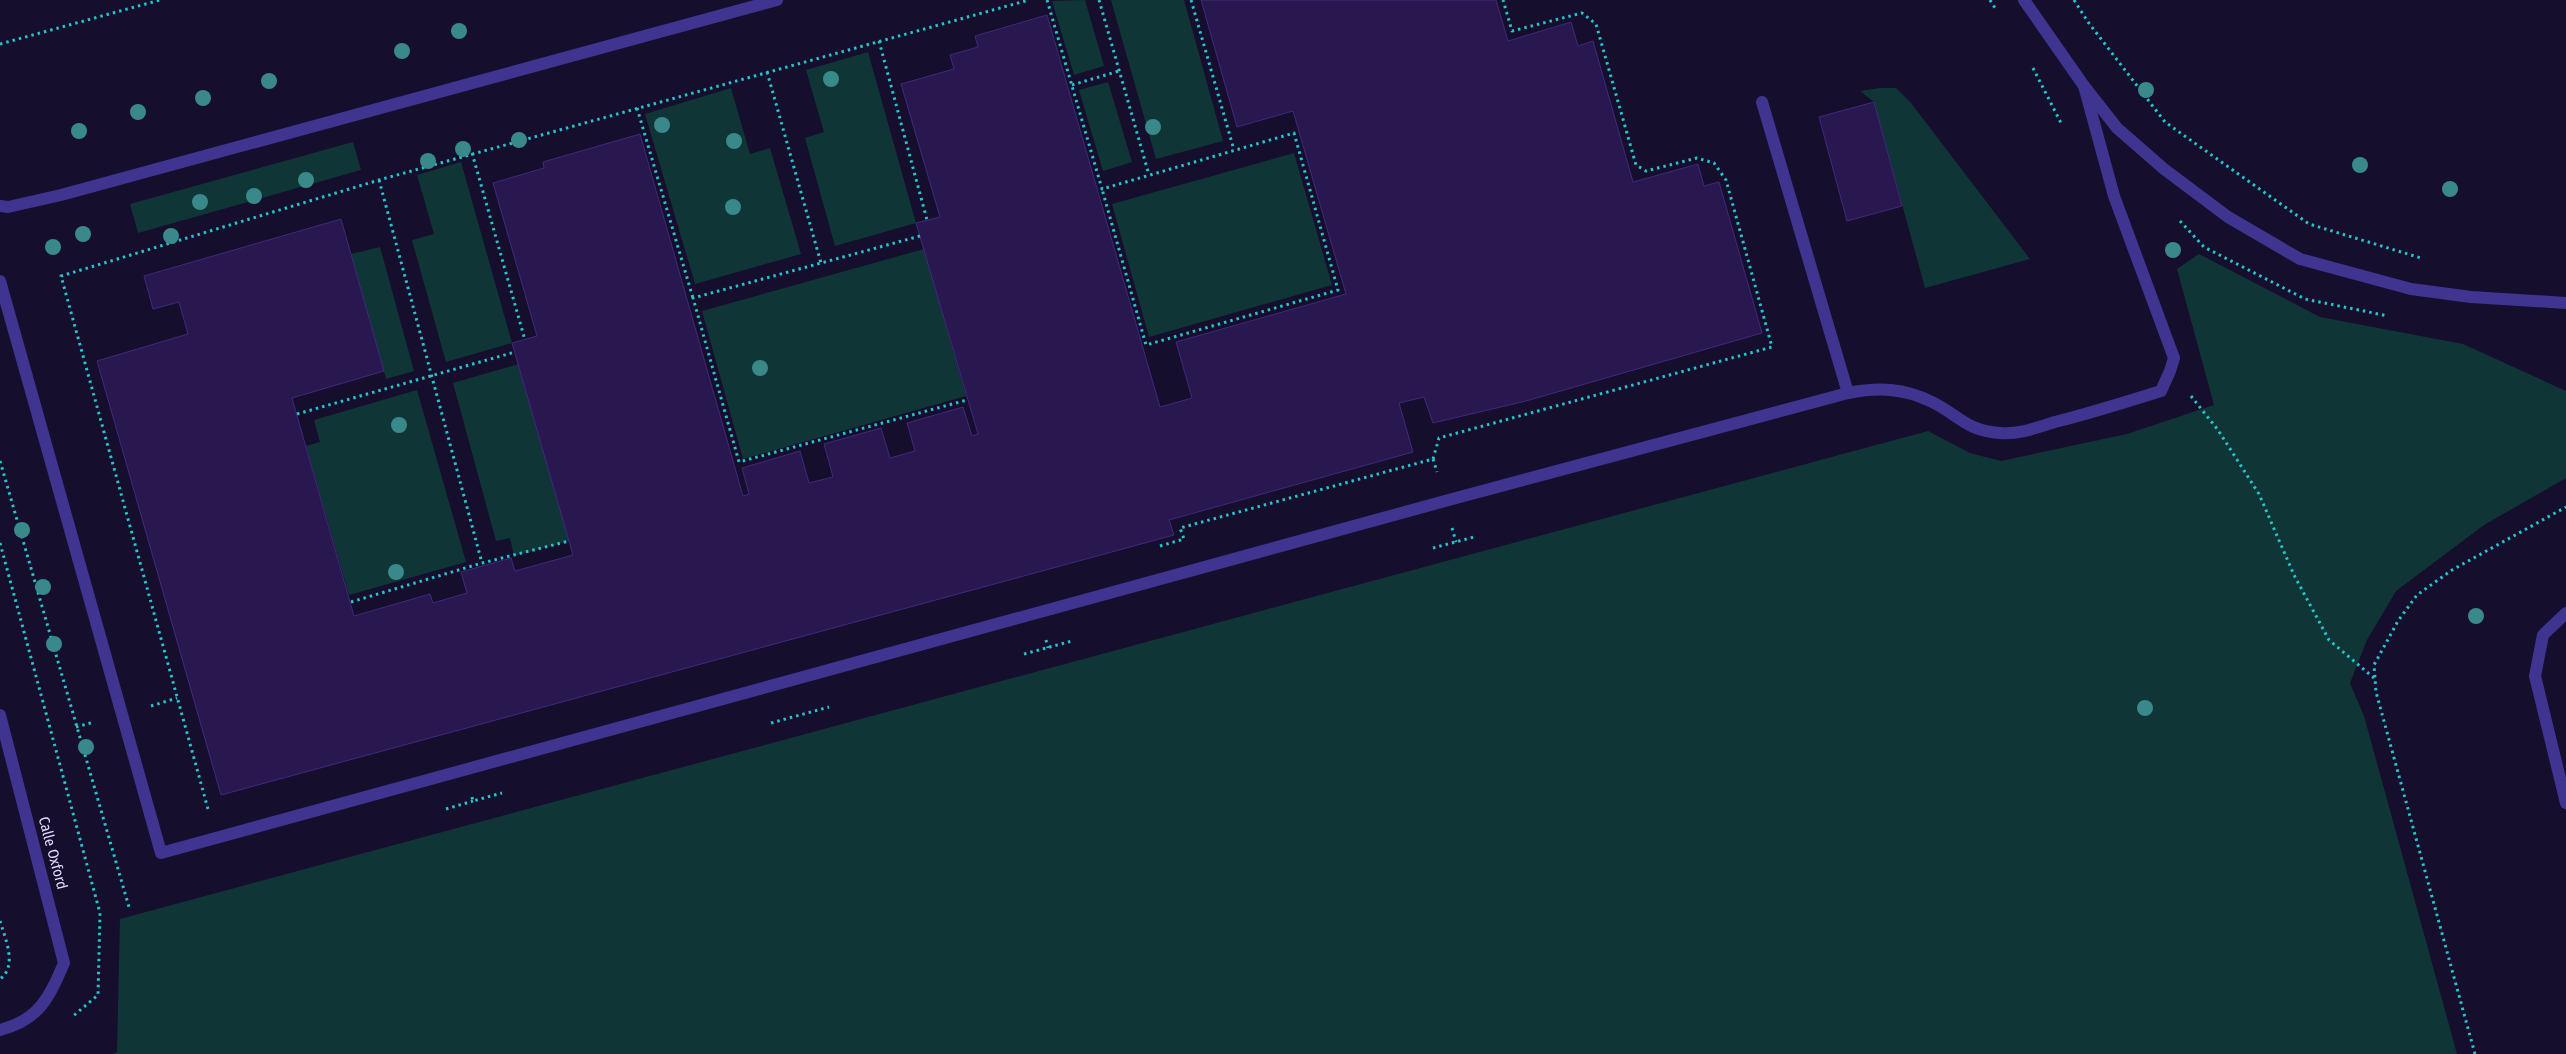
<svg xmlns="http://www.w3.org/2000/svg" width="2566" height="1054" font-family="'Fira Sans Condensed',sans-serif">
<style>
.green{fill:#103537}
.building{fill:#291850;stroke:#41287e}
.lines{fill:none;stroke-linecap:round;stroke-linejoin:round}
.path{stroke:#23c5ca;stroke-width:3;stroke-dasharray:2.5 4;stroke-linecap:butt}
.lane{stroke:#403491;stroke-width:12}
.street{stroke:#403491;stroke-width:12}
.tree{fill:#3a898a}
.labels{text-anchor:middle;dominant-baseline:central;stroke-width:5;stroke-linejoin:round;paint-order:stroke}
.street-label{font-size:15px;fill:#e2daff;stroke:#160e2d}
</style>
<rect width="100%" height="100%" fill="#160e2d"/>
<g class="green">
<polygon points="1085,0 1104,66 1074,75 1052,1"/>
<polygon points="1111,0 1184,0 1223,141 1156,159"/>
<polygon points="868,52 916,223 835,246 805,138 824,132 806,70"/>
<polygon points="1108,82 1132,162 1103,171 1079,90"/>
<polygon points="731,88 750,154 770,148 801,254 695,284 645,114"/>
<polygon points="1880,88 1896,88 1911,103 2030,259 1925,288 1874,102 1860,91"/>
<polygon points="353,142 361,170 138,233 130,204"/>
<polygon points="1294,153 1332,285 1149,337 1112,204"/>
<polygon points="461,162 512,343 446,362 412,240 434,234 417,175"/>
<polygon points="380,247 414,371 386,379 351,254"/>
<polygon points="924,249 966,396 743,459 702,311"/>
<polygon points="2199,254 2320,317 2463,344 2566,391 2566,478 2484,525 2396,591 2367,640 2350,683 2364,716 2457,1054 112,1054 117,1052 120,919 1928,431 1970,453 2001,461 2127,434 2214,405 2177,269"/>
<polygon points="519,364 569,541 514,556 510,538 496,541 453,383"/>
<polygon points="417,390 466,562 349,595 306,446 320,442 314,420"/>
</g>
<g class="building">
<polygon points="1201,0 1496,0 1508,41 1571,22 1578,46 1593,41 1633,182 1698,164 1704,186 1719,182 1762,333 1526,401 1433,423 1424,397 1399,403 1413,452 1169,520 1174,535 221,795 97,361 188,334 179,302 153,309 144,276 341,219 384,371 292,398 354,616 430,594 433,603 467,593 461,572 511,558 515,571 573,555 512,343 537,336 493,183 544,168 543,162 640,134 743,496 749,494 742,468 800,451 809,483 833,477 824,444 881,428 890,458 915,451 907,423 963,407 972,436 978,434 916,223 940,217 901,84 954,69 950,55 978,47 975,36 1047,15 1160,407 1192,398 1176,342 1346,294 1293,111 1237,127"/>
<polygon points="1874,102 1902,206 1847,221 1819,117"/>
</g>
<g class="lines">
<g class="path">
<polyline points="1047,0 1102,189 1294,133 1338,290 1146,345 1102,189"/>
<polyline points="1099,0 1149,175"/>
<polyline points="1191,0 1234,150"/>
<polyline points="1990,0 1995,8"/>
<polyline points="2074,0 2088,22 2165,122 2309,224 2421,258"/>
<polyline points="879,41 927,220"/>
<polyline points="0,44 160,0"/>
<polyline points="2033,68 2062,125"/>
<polyline points="767,72 821,263"/>
<polyline points="1072,85 1119,71"/>
<polyline points="637,108 693,298"/>
<polyline points="472,153 525,340"/>
<polyline points="379,180 482,563"/>
<polyline points="2180,221 2204,247 2305,299 2388,316"/>
<polyline points="920,236 693,298 739,462 967,400"/>
<polyline points="2191,396 2218,430 2259,494 2294,575 2329,640 2374,678"/>
<polyline points="297,414 515,352"/>
<polyline points="1433,459 1437,472"/>
<polyline points="0,461 129,907"/>
<polyline points="1452,528 1456,542"/>
<polyline points="0,543 100,913 98,995 72,1017"/>
<polyline points="1160,546 1184,539 1180,528 1433,459 1439,438 1772,347 1726,180 1714,163 1697,158 1646,171 1636,165 1596,24 1582,13 1512,31 1503,0"/>
<polyline points="1433,548 1474,537"/>
<polyline points="351,602 482,563 569,541"/>
<polyline points="1046,640 1048,648"/>
<polyline points="1024,654 1072,641"/>
<polyline points="151,706 177,698"/>
<polyline points="771,723 829,707"/>
<polyline points="76,727 94,722"/>
<polyline points="472,797 473,801 502,793"/>
<polyline points="208,809 61,276 379,180 1029,0"/>
<polyline points="446,809 473,801"/>
<path d="M0 921C5 938 18 966 0 979"/>
<polyline points="2475,1054 2376,692 2374,665 2398,621 2417,595 2452,570 2566,507"/>
</g>
<g class="lane">
<polyline points="1762,102 1848,393"/>
<polyline points="0,206 8,207 61,195 777,0"/>
<path d="M0 281 161 853 1445 501 1848 393C1878 387 1904 388 1932 402 1959 415 1966 431 2000 433 2019 435 2038 427 2055 422 2091 413 2126 402 2161 391L2170 371 2174 358 2114 196 2084 86"/>
<polyline points="2566,613 2543,635 2535,676 2566,803"/>
</g>
<g class="street">
<polyline points="2024,0 2084,86 2117,128 2164,169 2228,217 2300,259 2411,289 2471,297 2566,303"/>
<path d="M0 715 64 963C49 998 39 1020 0 1030"/>
</g>
</g>
<g class="tree">
<circle cx="459" cy="31" r="8"/>
<circle cx="402" cy="51" r="8"/>
<circle cx="831" cy="79" r="8"/>
<circle cx="269" cy="81" r="8"/>
<circle cx="2146" cy="90" r="8"/>
<circle cx="203" cy="98" r="8"/>
<circle cx="138" cy="112" r="8"/>
<circle cx="662" cy="125" r="8"/>
<circle cx="1153" cy="127" r="8"/>
<circle cx="79" cy="131" r="8"/>
<circle cx="519" cy="140" r="8"/>
<circle cx="734" cy="141" r="8"/>
<circle cx="463" cy="149" r="8"/>
<circle cx="428" cy="161" r="8"/>
<circle cx="2360" cy="165" r="8"/>
<circle cx="306" cy="180" r="8"/>
<circle cx="2450" cy="189" r="8"/>
<circle cx="254" cy="196" r="8"/>
<circle cx="200" cy="202" r="8"/>
<circle cx="733" cy="207" r="8"/>
<circle cx="83" cy="234" r="8"/>
<circle cx="171" cy="236" r="8"/>
<circle cx="53" cy="247" r="8"/>
<circle cx="2173" cy="250" r="8"/>
<circle cx="760" cy="368" r="8"/>
<circle cx="399" cy="425" r="8"/>
<circle cx="22" cy="530" r="8"/>
<circle cx="396" cy="572" r="8"/>
<circle cx="43" cy="587" r="8"/>
<circle cx="2476" cy="616" r="8"/>
<circle cx="54" cy="644" r="8"/>
<circle cx="2145" cy="708" r="8"/>
<circle cx="86" cy="747" r="8"/>
</g>
<g class="labels">
<g class="street-label">
<text transform="translate(53 853) rotate(75)">Calle Oxford</text>
</g>
</g>
</svg>
